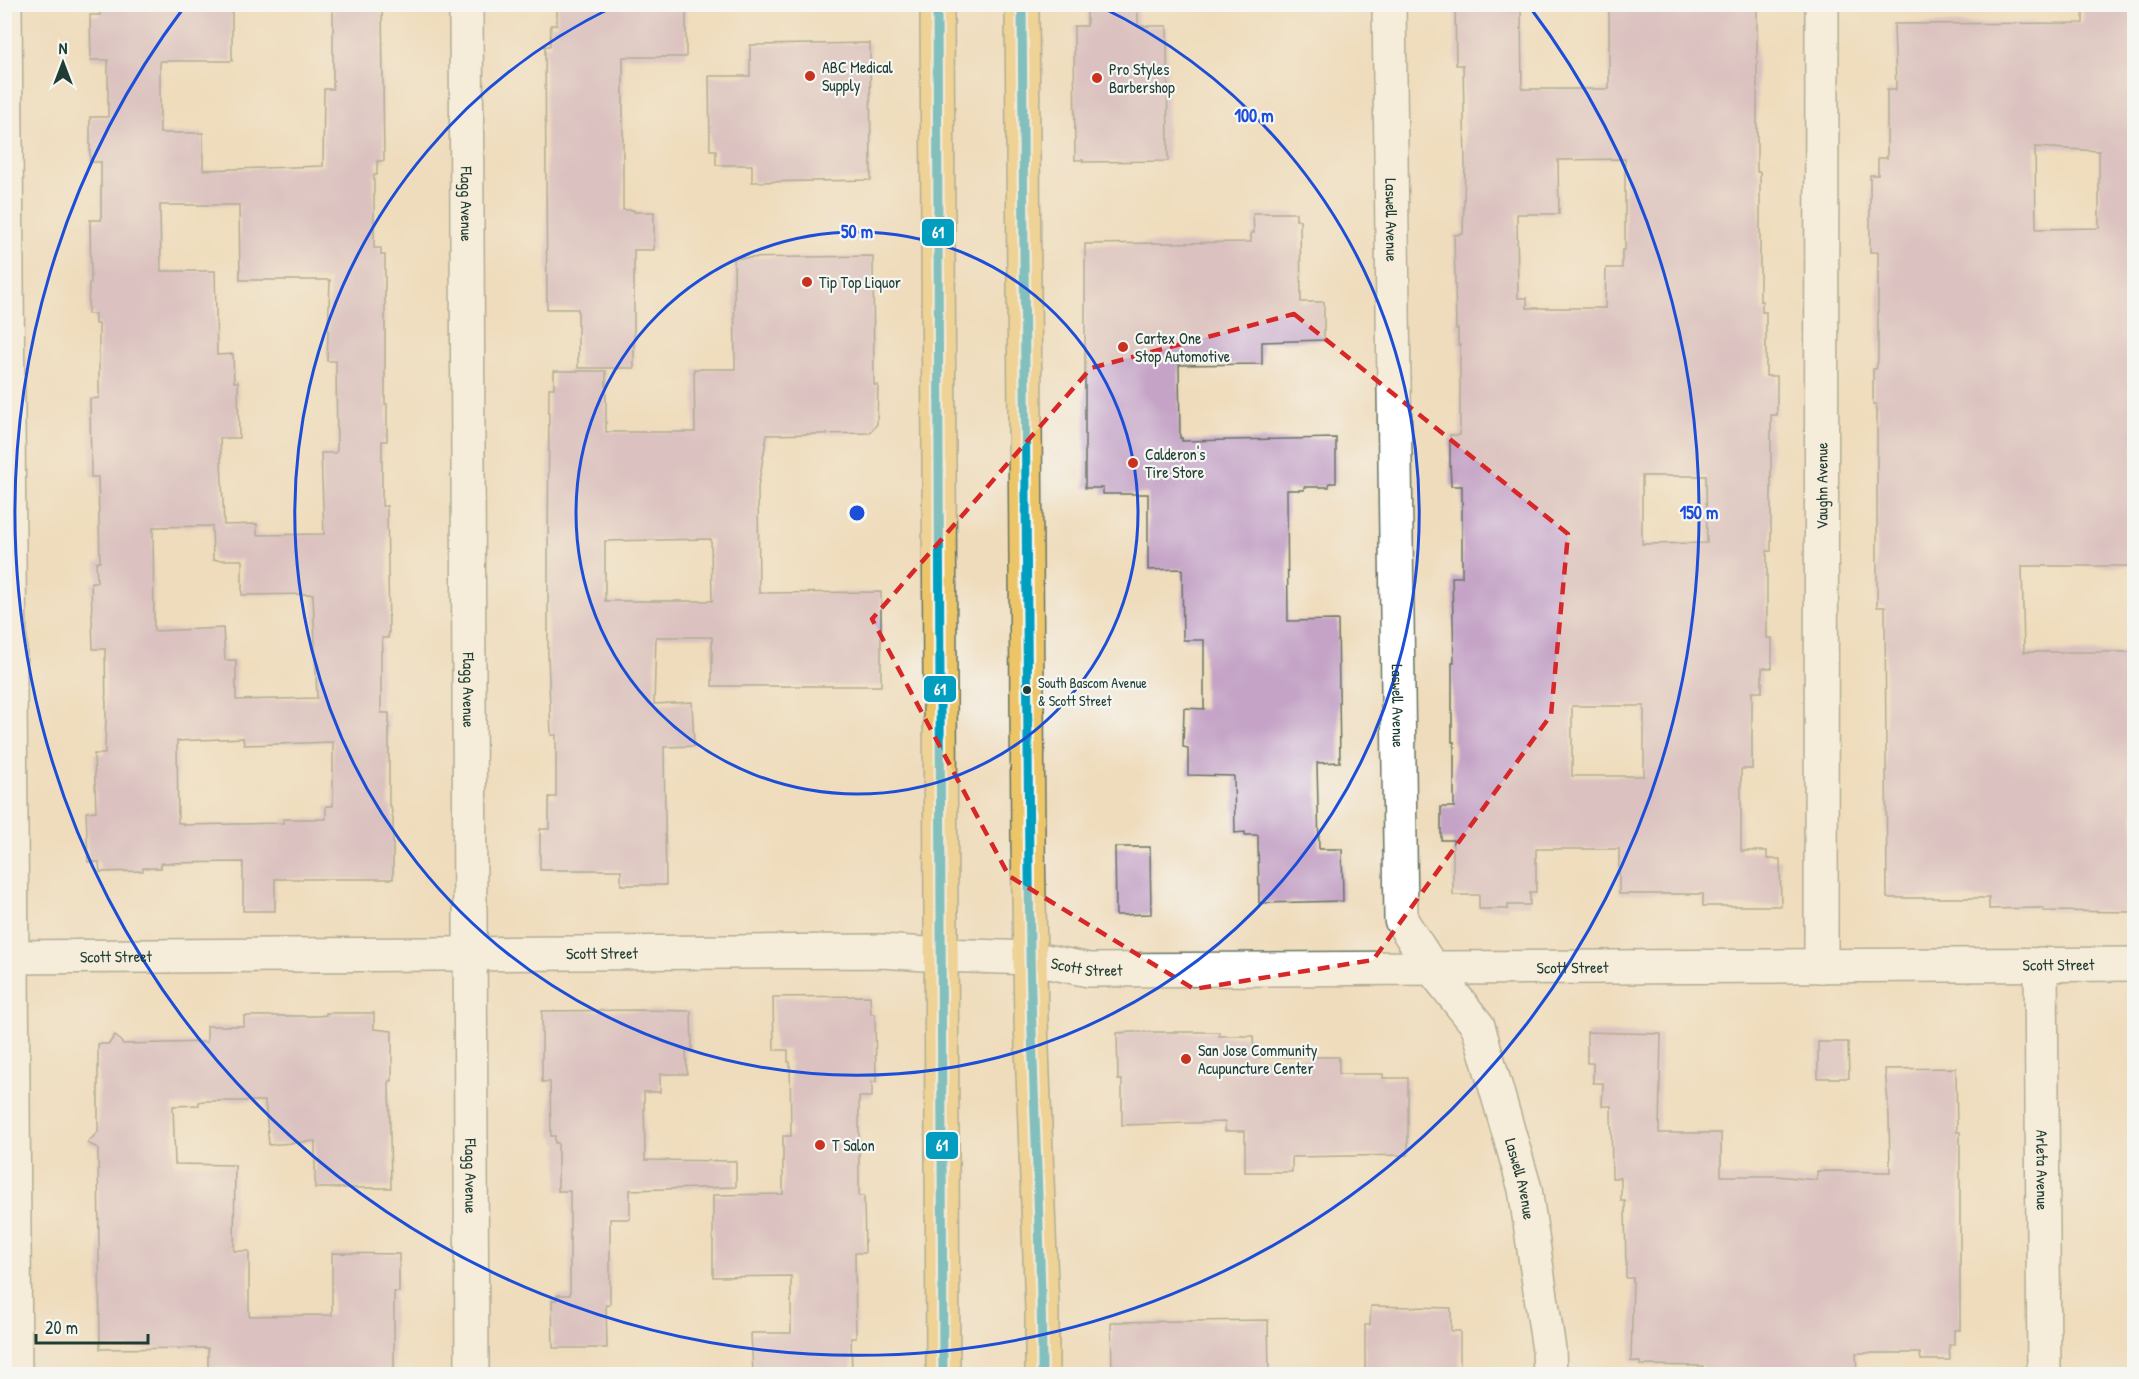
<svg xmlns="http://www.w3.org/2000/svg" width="2139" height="1379" font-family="'Patrick Hand',sans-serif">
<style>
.building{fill:#c4a3c6;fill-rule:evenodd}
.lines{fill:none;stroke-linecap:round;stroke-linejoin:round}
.street-casing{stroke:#687564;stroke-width:36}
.primary-casing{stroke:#687564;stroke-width:36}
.street{stroke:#fff;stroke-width:33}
.primary{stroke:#edc569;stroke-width:33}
.bus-1-casing{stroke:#f6f6f2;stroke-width:14}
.bus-1{stroke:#039ebf;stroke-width:9}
.marked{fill:none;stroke:#d62828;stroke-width:4.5;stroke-dasharray:12 8;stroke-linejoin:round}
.ring{fill:none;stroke:#1d4ed8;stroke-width:3}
.poi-dot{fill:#c8321e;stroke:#f6f6f2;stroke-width:2}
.bus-dot{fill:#1f3d34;stroke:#f6f6f2;stroke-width:2}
.labels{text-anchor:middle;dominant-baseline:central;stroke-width:4.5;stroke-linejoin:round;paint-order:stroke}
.bus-label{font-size:14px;fill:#1f3d34;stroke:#f6f6f2;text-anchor:start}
.poi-label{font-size:16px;fill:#1f3d34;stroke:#f6f6f2;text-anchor:start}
.street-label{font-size:16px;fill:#1f3d34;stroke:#f6f6f2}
.centre{fill:#1d4ed8;stroke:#f6f6f2;stroke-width:3}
.ring-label{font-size:18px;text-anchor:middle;font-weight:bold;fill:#1d4ed8;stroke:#f6f6f2;stroke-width:4.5;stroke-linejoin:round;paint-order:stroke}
.line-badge{stroke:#f6f6f2;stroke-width:2}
.badge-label{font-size:16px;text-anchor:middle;font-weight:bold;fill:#fff}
</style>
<rect width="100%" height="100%" fill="#f6f6f2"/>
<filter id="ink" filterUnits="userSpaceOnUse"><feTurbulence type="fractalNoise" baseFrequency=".0167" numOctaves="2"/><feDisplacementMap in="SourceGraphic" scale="12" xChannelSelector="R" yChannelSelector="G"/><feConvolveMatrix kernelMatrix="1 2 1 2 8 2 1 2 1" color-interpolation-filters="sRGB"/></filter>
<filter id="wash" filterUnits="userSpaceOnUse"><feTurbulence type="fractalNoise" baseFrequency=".008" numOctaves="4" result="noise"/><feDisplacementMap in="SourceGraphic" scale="24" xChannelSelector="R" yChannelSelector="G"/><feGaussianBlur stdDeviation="1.35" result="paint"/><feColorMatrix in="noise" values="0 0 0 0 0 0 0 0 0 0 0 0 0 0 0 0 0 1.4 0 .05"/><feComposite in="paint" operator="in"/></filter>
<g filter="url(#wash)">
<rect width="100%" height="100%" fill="#efdcbc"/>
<g id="blocks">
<g class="building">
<path d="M116 4H232V61H160V133H203V170L323 166 324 89H333V4H382L384 161H377V175H374V248H381V255H385V404H387V441H382V506H387L389 631 388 638H382L383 651H381V713H389V806H391L393 820V879H275V911H243V862L161 863V868H143V871L100 872 99 862H88L86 812 96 811 94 754H105L106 713 105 649H93L91 582H97L96 562H100L98 477H91L90 399 99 398V324H95V314H88L89 283H91L90 220H101V162H90V117H108V60H91L90 15H100V6ZM160 205H239L240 280H330L327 361H336L337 451 335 453H321L324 534 257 535V524L224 525 220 438H239L238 382H234L233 354 217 355 215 271H161ZM212 526 213 560H242V595L313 594 317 698 236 700V660H225L223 628 154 631 153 527ZM243 738 244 745 333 742V806H326V819H283V823L183 825V823H178L177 741Z"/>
<polygon points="557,4 686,4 686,57 623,57 623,210 634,210 634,212 654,212 654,250 634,250 634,368 578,368 578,309 547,309 545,46 550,46 551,25 557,25"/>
<polygon points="1087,4 1138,4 1138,26 1167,26 1168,161 1083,162 1083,160 1075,160 1074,26 1087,26"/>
<path d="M1455 4H1521L1522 89H1609V4H1757V172H1760V301H1762V312H1766V376H1777V415H1771V551H1767V638H1772V668H1762V692H1752V769H1741V851H1767V859H1780L1781 906H1703V894H1619V849H1536V892H1530V905H1508V909H1479V895H1453V840H1441V807H1454V742H1452V663H1454L1452 577H1462V486H1451L1450 463V435H1460V345H1458V329H1456L1454 235 1463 234 1465 165 1463 65H1456ZM1625 159V250H1622V268H1606L1605 308H1527V298H1518L1517 214H1559L1558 160ZM1642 476H1706L1707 543 1642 544ZM1572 706H1644V776H1572Z"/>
<path d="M2083 4H2134V566H2022L2024 652H2134V912L2043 911V908L1989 909V898H1887L1885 607H1877V409L1876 404H1873V369H1876L1878 361V252H1870V175H1878V158H1887V90H1896L1894 24 2083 23ZM2035 147 2099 151V228L2036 229Z"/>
<polygon points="870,43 871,180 752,182 752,165 716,165 716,150 710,150 709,76 750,76 750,45"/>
<polygon points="1253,213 1296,213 1296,220 1300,220 1301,302 1324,302 1324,340 1262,342 1262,364 1179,365 1180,438 1182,438 1182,441 1336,438 1336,483 1329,483 1329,487 1304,487 1304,490 1287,490 1288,621 1338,620 1340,762 1317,763 1319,849 1342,849 1343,901 1259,903 1258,835 1245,835 1245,832 1235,833 1234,776 1188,775 1188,748 1183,747 1184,708 1204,709 1204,640 1183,640 1182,569 1148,570 1148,494 1103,494 1103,488 1085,488 1085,244 1251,242 1251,233 1254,233"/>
<path d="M873 256 874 385H878L877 424 870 433 767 435 758 487 759 593 881 592V686H712V637H656L654 704 692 702 694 746 664 747 666 885H621V870H540V829H549V797H556V735H551L548 656V567L549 388H554V371H606V432H695L694 369H735L734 258ZM711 539 712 601H605V541Z"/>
<polygon points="1115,847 1150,847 1151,914 1116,915"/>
<polygon points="870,996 871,1014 875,1014 876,1082 872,1082 872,1097 859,1097 859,1196 864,1196 865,1253 855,1253 856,1338 851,1338 852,1374 753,1374 751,1333 791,1333 791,1276 713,1277 713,1195 783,1194 783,1136 791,1136 790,1062 788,1062 788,1050 774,1050 773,997"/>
<polygon points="643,1010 691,1011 692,1050 686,1050 687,1074 660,1074 660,1092 644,1092 645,1160 736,1161 736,1187 630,1190 630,1219 610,1219 610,1305 606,1305 607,1348 553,1348 552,1300 557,1300 557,1295 570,1295 570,1191 558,1191 558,1143 555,1143 555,1136 551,1136 550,1082 542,1082 542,1011"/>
<polygon points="326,1013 374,1013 374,1029 392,1031 392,1081 389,1081 391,1188 315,1188 315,1141 269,1145 265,1101 203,1101 199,1102 199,1105 173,1106 175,1164 235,1165 234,1251 249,1251 249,1316 332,1315 332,1253 399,1254 399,1292 394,1292 394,1374 248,1374 248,1368 208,1368 208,1348 100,1349 98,1148 87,1143 98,1132 98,1044 109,1044 115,1035 123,1044 207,1042 207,1026 244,1026 244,1016 317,1016 326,1015"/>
<polygon points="1130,1032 1219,1032 1219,1036 1253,1036 1254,1057 1339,1057 1339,1074 1383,1074 1383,1078 1408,1078 1408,1155 1292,1157 1292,1172 1245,1172 1245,1131 1225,1131 1225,1122 1122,1125 1122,1080 1118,1080 1117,1033"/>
<polygon points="1587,1032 1661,1034 1659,1133 1721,1133 1721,1176 1777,1176 1817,1180 1817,1171 1890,1172 1889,1116 1885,1069 1956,1068 1957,1132 1960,1132 1960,1330 1954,1330 1954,1345 1949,1345 1950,1360 1921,1360 1920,1353 1856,1353 1857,1374 1703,1374 1703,1366 1640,1365 1640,1362 1631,1361 1633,1278 1626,1278 1625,1201 1621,1201 1621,1178 1612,1178 1611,1106 1602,1106 1603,1083 1593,1083 1593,1063 1587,1063"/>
<polygon points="1818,1042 1848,1042 1849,1078 1818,1078"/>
<polygon points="1371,1306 1451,1308 1451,1331 1460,1331 1460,1370 1401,1370 1401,1373 1365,1374 1365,1325 1370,1325"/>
<polygon points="1268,1320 1269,1374 1112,1374 1111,1322"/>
</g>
</g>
</g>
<g filter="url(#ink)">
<use href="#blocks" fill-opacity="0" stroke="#687564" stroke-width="1.5"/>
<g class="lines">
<defs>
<g id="street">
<polyline points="5,4 15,1374"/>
<path id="s1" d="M466 4 472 1374"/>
<path id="s2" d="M1389 4 1401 920 1432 968 1478 1026 1525 1189 1549 1350 1550 1374"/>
<path id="s3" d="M4 957 881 951 940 955 1030 958 1089 970 2134 964"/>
<path id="s4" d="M2041 964 2044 1374"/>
<path id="s5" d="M1821 966 1822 4"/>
</g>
<g id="primary">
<path d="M937 4C939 461 941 918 943 1374"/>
<polyline points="1022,4 1028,838 1031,1021 1042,1310 1042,1374"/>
</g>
</defs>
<use href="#street" class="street-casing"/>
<use href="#primary" class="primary-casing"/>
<use href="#street" class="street"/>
<use href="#primary" class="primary"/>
<defs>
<g id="bus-1">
<polyline points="937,4 943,1374"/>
<path d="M1022 4C1024 319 1025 633 1030 947 1032 1090 1042 1232 1042 1374"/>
</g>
</defs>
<use href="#bus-1" class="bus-1-casing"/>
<use href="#bus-1" class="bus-1"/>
</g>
</g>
<path d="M0 0H2139V1379H0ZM1294 314 1568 534 1551 715 1373 960 1194 989 1009 876 872 619 1091 368Z" fill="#efdcbc" fill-opacity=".55" fill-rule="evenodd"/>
<path class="marked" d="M1294 314 1568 534 1551 715 1373 960 1194 989 1009 876 872 619 1091 368Z"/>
<g class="ring">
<circle cx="857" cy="513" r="281"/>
<path d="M1099 6A562 562 0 1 1 615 6"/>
<path d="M1529 6A842 842 0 1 1 185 6"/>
</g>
<g class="poi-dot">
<circle cx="810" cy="76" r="6"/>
<circle cx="1097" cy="78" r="6"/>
<circle cx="807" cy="282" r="6"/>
<circle cx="1123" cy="347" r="6"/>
<circle cx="1133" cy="463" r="6"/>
<circle cx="1186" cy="1059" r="6"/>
<circle cx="820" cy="1145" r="6"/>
</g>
<circle class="bus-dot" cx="1027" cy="690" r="5"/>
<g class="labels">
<g class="bus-label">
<text x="1038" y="682">South Bascom Avenue<tspan x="1038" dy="18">&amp; Scott Street</tspan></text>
</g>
<g class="poi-label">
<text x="822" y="67">ABC Medical<tspan x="822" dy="18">Supply</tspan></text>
<text x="1109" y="69">Pro Styles<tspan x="1109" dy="18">Barbershop</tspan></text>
<text x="819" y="282">Tip Top Liquor</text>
<text x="1135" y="338">Cartex One<tspan x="1135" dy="18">Stop Automotive</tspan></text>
<text x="1145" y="454">Calderon's<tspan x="1145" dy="18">Tire Store</tspan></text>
<text x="1198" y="1050">San Jose Community<tspan x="1198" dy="18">Acupuncture Center</tspan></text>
<text x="832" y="1145">T Salon</text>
</g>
<g class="street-label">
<text stroke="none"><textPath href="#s1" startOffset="200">Flagg Avenue</textPath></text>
<text stroke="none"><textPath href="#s2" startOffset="216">Laswell Avenue</textPath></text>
<text stroke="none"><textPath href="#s5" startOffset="480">Vaughn Avenue</textPath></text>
<text stroke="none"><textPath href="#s1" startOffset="686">Flagg Avenue</textPath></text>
<text stroke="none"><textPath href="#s2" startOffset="702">Laswell Avenue</textPath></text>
<text stroke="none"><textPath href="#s3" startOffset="598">Scott Street</textPath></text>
<text stroke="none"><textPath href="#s3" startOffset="112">Scott Street</textPath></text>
<text stroke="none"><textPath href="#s3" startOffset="2056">Scott Street</textPath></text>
<text stroke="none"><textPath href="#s3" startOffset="1084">Scott Street</textPath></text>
<text stroke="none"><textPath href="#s3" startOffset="1570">Scott Street</textPath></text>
<text stroke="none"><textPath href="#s4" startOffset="206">Arleta Avenue</textPath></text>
<text stroke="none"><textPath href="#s1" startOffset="1172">Flagg Avenue</textPath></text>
<text stroke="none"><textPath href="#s2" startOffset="1206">Laswell Avenue</textPath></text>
</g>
</g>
<circle cx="857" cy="513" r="9" class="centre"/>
<g class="ring-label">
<text x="1254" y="122">100 m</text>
<text x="857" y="238">50 m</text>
<text x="1699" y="519">150 m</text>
</g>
<g class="line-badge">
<rect x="921" y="218" width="34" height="29" rx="6" fill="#039ebf"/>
<rect x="923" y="675" width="34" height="28" rx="6" fill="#039ebf"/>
<rect x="925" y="1131" width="34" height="29" rx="6" fill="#039ebf"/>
</g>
<g class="badge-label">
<text x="938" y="238">61</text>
<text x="940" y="695">61</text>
<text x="942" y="1151">61</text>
</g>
<rect width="2139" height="1379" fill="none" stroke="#f6f6f2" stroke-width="24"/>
<g transform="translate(63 63)" stroke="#f6f6f2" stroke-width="4.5" paint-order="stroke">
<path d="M0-4.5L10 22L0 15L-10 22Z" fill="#1f3d34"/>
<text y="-9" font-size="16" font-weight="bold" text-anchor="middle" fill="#1f3d34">N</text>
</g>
<path d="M36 1334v9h112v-9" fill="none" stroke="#1f3d34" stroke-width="3"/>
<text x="45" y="1334" font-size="18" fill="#1f3d34" stroke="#f6f6f2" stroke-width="4.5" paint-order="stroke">20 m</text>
</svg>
